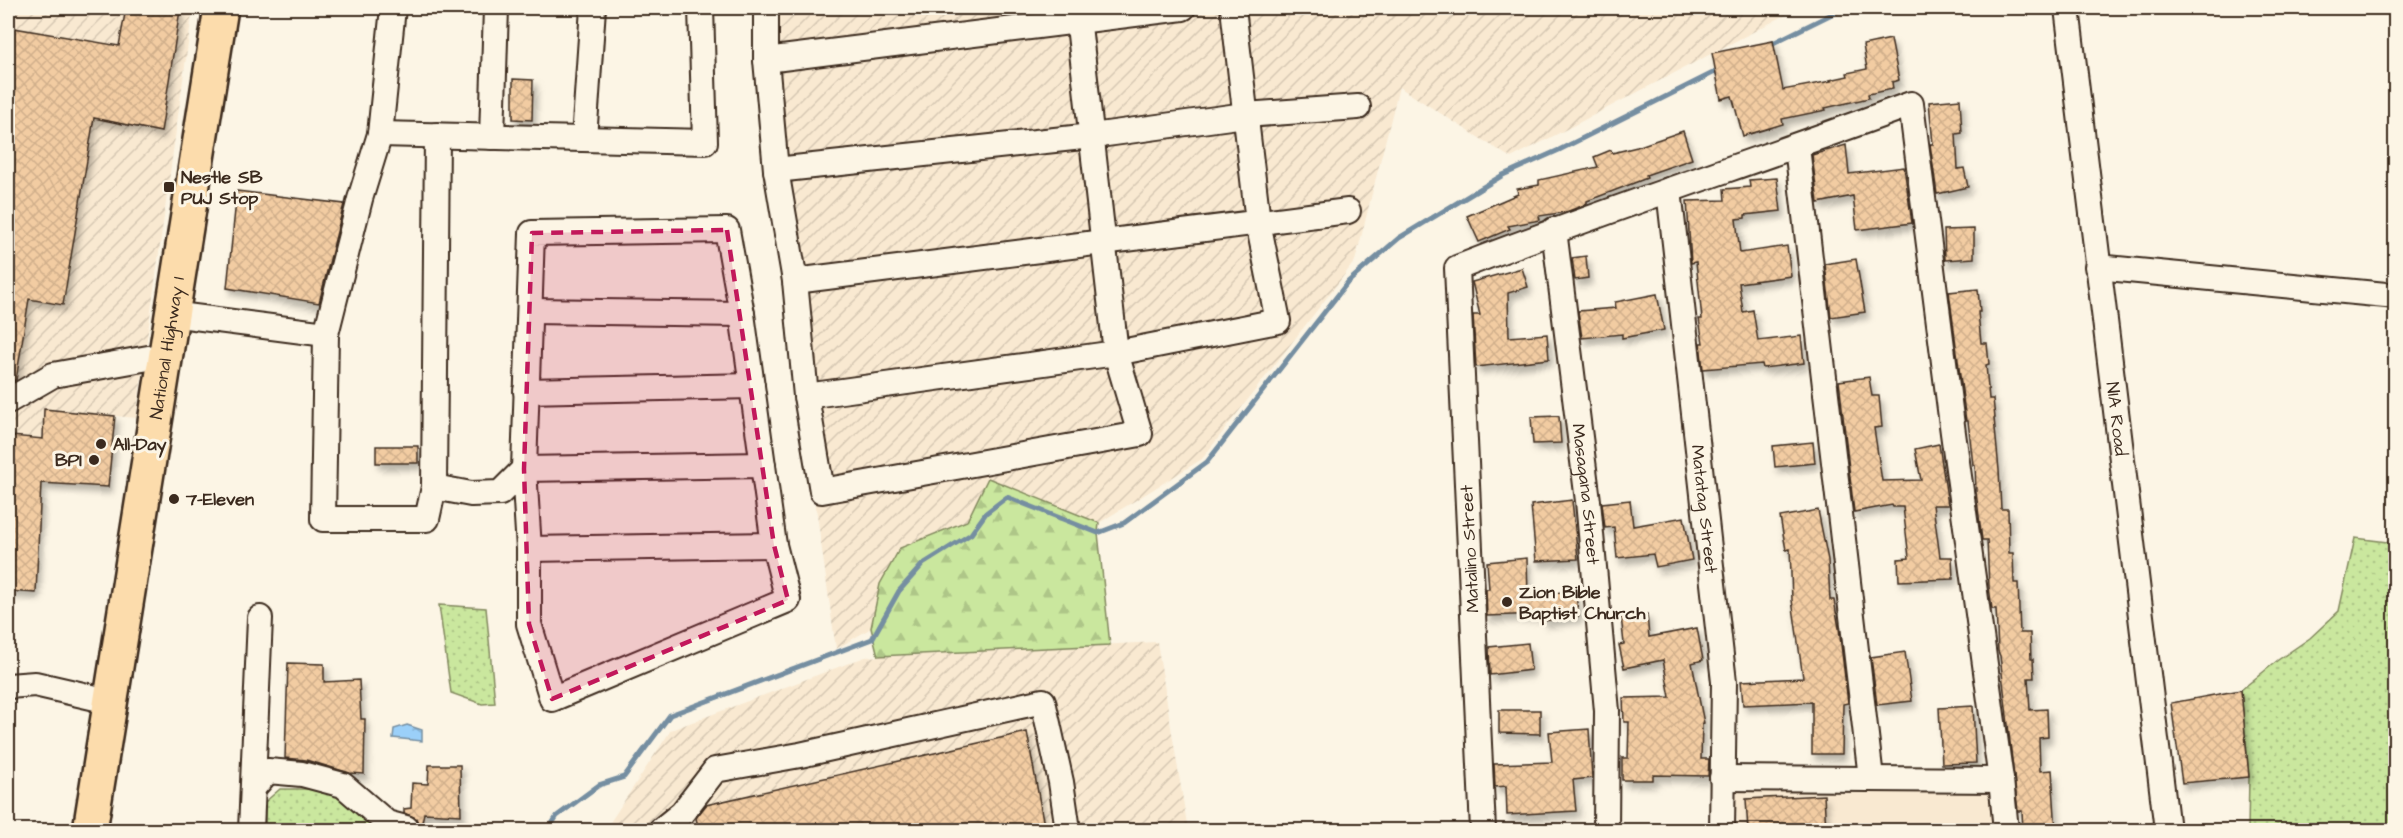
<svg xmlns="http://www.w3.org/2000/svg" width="2403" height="838" font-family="'Architects Daughter',sans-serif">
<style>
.built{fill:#f9e9d1}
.industrial{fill:url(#industrial-furrows)}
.grass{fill:url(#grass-dots);stroke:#82885e;stroke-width:1.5}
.forest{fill:url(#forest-firs);stroke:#82885e;stroke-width:1.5}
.water{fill:url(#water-ripples);stroke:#758ea1;stroke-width:1.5}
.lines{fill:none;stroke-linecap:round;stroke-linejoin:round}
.stream{stroke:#758ea1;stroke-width:5}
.building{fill:url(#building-cross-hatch);stroke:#3b2a1e;stroke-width:1.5;filter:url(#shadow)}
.minor-casing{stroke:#3b2a1e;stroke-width:28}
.highway-casing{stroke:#3b2a1e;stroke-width:38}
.minor{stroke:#fcf5e5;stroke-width:24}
.highway{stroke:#fcdcac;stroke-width:33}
.marked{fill:#c2185b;fill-opacity:0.2;stroke:#c2185b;stroke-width:4.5;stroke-dasharray:12 8;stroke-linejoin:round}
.poi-dot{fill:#3b2a1e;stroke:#fcf5e5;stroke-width:2}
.labels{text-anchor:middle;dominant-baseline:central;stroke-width:6;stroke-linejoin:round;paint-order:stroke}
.poi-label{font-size:18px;font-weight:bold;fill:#3b2a1e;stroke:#fcf5e5;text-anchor:start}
.street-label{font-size:18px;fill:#3b2a1e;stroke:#fcf5e5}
</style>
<defs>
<pattern id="industrial-furrows" width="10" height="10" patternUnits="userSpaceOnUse" patternTransform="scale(1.5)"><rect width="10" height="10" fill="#f9e9d1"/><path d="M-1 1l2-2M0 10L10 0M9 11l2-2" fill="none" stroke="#d6c8b3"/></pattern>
<pattern id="grass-dots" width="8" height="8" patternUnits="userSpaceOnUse" patternTransform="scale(1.5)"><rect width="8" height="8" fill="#cae79e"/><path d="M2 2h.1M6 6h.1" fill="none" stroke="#aec688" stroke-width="1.8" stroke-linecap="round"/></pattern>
<pattern id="forest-firs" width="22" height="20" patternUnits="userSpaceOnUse" patternTransform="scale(1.5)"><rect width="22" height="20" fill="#cae79e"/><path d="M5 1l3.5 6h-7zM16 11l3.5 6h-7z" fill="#aec688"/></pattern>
<pattern id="water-ripples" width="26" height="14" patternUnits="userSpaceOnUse" patternTransform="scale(1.5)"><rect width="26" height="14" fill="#9bd0f9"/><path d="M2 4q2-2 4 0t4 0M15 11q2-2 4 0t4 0" fill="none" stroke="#86b3d5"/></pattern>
<pattern id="building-cross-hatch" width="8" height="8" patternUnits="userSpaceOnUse" patternTransform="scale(1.5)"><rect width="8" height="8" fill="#f2cca2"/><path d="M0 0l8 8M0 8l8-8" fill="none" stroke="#d0af8b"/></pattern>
<filter id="shadow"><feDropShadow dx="3.5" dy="6" stdDeviation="3" flood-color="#0004"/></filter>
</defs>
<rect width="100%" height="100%" fill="#fcf5e5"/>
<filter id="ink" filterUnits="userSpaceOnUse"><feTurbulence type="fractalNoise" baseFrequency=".0167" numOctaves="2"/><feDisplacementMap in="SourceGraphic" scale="12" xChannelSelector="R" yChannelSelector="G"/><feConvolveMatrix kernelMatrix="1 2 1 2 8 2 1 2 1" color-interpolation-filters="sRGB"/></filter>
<g filter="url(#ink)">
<polygon class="built" points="1736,784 1990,792 1994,830 1737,830"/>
<g class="industrial">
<polygon points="8,8 193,8 136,418 44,409 36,593 8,591"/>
<polygon points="759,8 1799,8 1511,158 1399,87 1355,261 1202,459 1099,523 988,479 967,521 900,548 880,584 871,628 836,649 772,196"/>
<polygon points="1157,642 1188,830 605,830 671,730 865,657"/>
</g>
<g class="grass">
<polygon points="2355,538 2395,543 2395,830 2248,830 2249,777 2241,690 2278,660 2310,638 2339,611"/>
<polygon points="439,605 486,608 495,703 482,704 451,693"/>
<polygon points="280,789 332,789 386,830 265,830 265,802"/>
</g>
<polygon class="forest" points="988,478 1099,523 1098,533 1110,645 878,656 871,628 880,584 900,548 967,521"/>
<polygon class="water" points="407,725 422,730 422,741 393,738 394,729"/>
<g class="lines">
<g class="stream">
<polyline points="1769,45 1844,8"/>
<polyline points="548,830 557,816 599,785 624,777 670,715 872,639 899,591 923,564 971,534 986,513 1007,497 1098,533 1124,523 1207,462 1348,282 1399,238 1503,175 1559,150 1721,69"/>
</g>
</g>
<g class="building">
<polygon points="126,8 165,8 180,10 161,132 94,118 63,305 29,299 16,380 8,381 8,27 119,46"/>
<polygon points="1891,39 1899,80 1892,82 1893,89 1868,94 1869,98 1825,108 1826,110 1782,119 1783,124 1743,136 1732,96 1721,99 1712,53 1773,41 1783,90 1831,81 1830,80 1848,76 1847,73 1867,69 1863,45"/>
<polygon points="513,79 533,80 532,120 513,119"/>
<polygon points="1960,99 1962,133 1956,134 1958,169 1964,168 1968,187 1937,194 1930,144 1933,144 1929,102"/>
<polygon points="1683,131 1692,159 1646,175 1647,178 1587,201 1587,204 1566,212 1539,216 1540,220 1508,226 1510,229 1479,242 1467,216 1518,194 1517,189 1539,185 1539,180 1598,167 1594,157 1611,150 1612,153 1637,147"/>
<polygon points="1846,145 1849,174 1904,167 1912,223 1857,230 1853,196 1818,203 1812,155"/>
<polygon points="1777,178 1781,211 1745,215 1745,218 1736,219 1740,253 1787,246 1791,276 1739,283 1743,312 1753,310 1758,341 1801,336 1804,363 1763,368 1762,364 1703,369 1700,343 1703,343 1699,319 1702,319 1696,262 1691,263 1687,201 1725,200 1724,189 1750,187 1749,180"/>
<polygon points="237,191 344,204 319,303 227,288"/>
<polygon points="1974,229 1974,258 1945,260 1944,230"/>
<polygon points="1586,256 1588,278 1575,280 1572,258"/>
<polygon points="1856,259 1865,312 1831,317 1825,264"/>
<polygon points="1522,268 1528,287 1508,293 1509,337 1547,334 1549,359 1476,367 1473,315 1480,315 1472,282"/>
<polygon points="1978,289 1980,312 1978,312 1981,343 1987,343 1989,364 1986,365 1989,399 1993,399 1995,418 1994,418 1999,470 2001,509 2008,509 2009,553 2013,553 2014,583 2018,583 2020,633 2030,633 2031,659 2033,659 2034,678 2028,678 2030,710 2047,709 2048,737 2039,738 2040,771 2052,770 2056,831 2023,831 2022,811 2018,811 2000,656 1998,651 1996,609 1992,609 1989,587 1987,540 1982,540 1976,492 1975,465 1973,465 1968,421 1966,421 1949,292"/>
<polygon points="1657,294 1664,330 1622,338 1622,334 1582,338 1578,311 1616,308 1615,302"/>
<polygon points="1869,377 1872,396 1879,396 1882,427 1874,428 1882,481 1921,480 1915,449 1939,444 1948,505 1933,505 1940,557 1952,557 1953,579 1899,581 1898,559 1909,558 1903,507 1893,507 1892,505 1854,512 1839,381"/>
<polygon points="44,409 115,416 108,487 41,483 36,593 8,591 8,522 12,436 43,439"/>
<polygon points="1559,416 1561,443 1533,444 1531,417"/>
<polygon points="1813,442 1815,463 1775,467 1773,446"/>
<rect x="376" y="446" width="42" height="17"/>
<polygon points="1572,500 1578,559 1536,561 1531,505"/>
<polygon points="1630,500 1633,526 1684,517 1692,560 1656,567 1653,554 1617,558 1614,527 1605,528 1602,503"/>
<polygon points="1818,510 1828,560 1830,600 1834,600 1839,628 1848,703 1843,704 1842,754 1812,754 1812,702 1743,705 1741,681 1803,678 1792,600 1790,549 1786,550 1780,517"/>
<polygon points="1527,558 1528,597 1575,590 1579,616 1544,621 1543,614 1487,616 1486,589 1489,589 1487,562"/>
<polygon points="1647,614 1649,637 1697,628 1703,660 1692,663 1704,723 1702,724 1701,759 1709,759 1708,776 1653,775 1653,780 1622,780 1622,758 1628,758 1629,722 1624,722 1623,698 1670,697 1663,660 1624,668 1619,645 1624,644 1621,616"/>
<polygon points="1528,643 1531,670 1490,675 1489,647"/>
<polygon points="1905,652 1912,701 1877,705 1871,657"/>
<polygon points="288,663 324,664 324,682 359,680 361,719 365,719 364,774 350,773 306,760 285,758"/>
<polygon points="2241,690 2249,777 2182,783 2171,703"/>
<polygon points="1973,706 1976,763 1942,764 1939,708"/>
<polygon points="1499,710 1540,710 1540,734 1499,733"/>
<polygon points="1589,729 1592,778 1573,780 1576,811 1507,815 1506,786 1495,787 1494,764 1552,762 1549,732"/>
<polygon points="1027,732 1045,831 699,831 696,818 706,805"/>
<polygon points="429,765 460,765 461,815 424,813 420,831 416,818 404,813 404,809 411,808 412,783 428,784"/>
<polygon points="1824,795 1826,831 1748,831 1746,799"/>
</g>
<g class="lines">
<defs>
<g id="minor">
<polyline points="393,8 380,134 360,199 326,334 323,519 427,519 434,487 437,135"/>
<polyline points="766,8 766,60 776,170 795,281 806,396 822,491 1140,434 1116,353 1077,8"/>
<path id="s1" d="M2067 8 2167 830"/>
<polyline points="766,60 1183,8"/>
<polyline points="380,134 705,142 701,8"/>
<polyline points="492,137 496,8"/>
<polyline points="584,139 593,8"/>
<polyline points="1797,147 1871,778"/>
<polyline points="776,170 1092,136 1245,115 1358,107"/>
<path id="s2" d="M1669 190 1724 682 1722 830"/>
<polygon points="727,230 742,314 774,545 788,600 552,699 529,624 529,549 524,469 532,233"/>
<path id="s3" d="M1554 230 1588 501 1607 711 1606 830"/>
<polyline points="2097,267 2396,296"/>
<polyline points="795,281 1348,211"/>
<polyline points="531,311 742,314"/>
<polyline points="171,314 326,334"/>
<polyline points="526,391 752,386"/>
<polyline points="806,396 1116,353 1278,321 1258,222 1233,8"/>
<polyline points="8,401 53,375 165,355"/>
<polyline points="434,487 471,494 500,493 524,469 763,465"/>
<polyline points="529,549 774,545"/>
<polyline points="8,686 35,684 109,701"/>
<polyline points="1722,778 2001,780"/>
<polyline points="255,786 268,771 302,774 343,785 387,823 406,828"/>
<polyline points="251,830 260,618"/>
<polyline points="661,830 682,813 715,770 800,755 1043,701 1061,782 1068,830"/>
<path d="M1483 830 1457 268C1607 209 1760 160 1911 104L1953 433 2001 780 2006 830"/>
</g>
<g id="highway">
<path id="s4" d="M90 830 221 8"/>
</g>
</defs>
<use href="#minor" class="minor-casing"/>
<use href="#highway" class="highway-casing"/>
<use href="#minor" class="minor"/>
<use href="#highway" class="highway"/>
</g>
</g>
<path class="marked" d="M727 230 774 545 788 600 552 699 529 624 524 469 532 233Z"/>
<g class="poi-dot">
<rect x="163" y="181" width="12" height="12" rx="3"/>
<circle cx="101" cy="444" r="6"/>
<circle cx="94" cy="460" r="6"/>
<circle cx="174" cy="499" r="6"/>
<circle cx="1507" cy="602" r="6"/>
</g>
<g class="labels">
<g class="poi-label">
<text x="181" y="177">Nestle SB<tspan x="181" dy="21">PUJ Stop</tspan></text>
<text x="113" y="444">All-Day</text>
<text x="82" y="460" text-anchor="end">BPI</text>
<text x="186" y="499">7-Eleven</text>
<text x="1519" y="592">Zion Bible<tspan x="1519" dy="21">Baptist Church</tspan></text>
</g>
<g class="street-label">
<text stroke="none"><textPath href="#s4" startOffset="488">National Highway 1</textPath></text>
<text stroke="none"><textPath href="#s1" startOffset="414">NIA Road</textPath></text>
<text stroke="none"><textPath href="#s3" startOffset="266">Masagana Street</textPath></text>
<text stroke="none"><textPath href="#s2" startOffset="321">Matatag Street</textPath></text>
<text transform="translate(1470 549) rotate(-93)">Matalino Street</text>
</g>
</g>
<rect width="2403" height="838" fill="none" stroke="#fcf5e5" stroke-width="30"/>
<rect x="15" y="15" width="2373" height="808" fill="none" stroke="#3b2a1e" stroke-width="2" filter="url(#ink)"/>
</svg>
